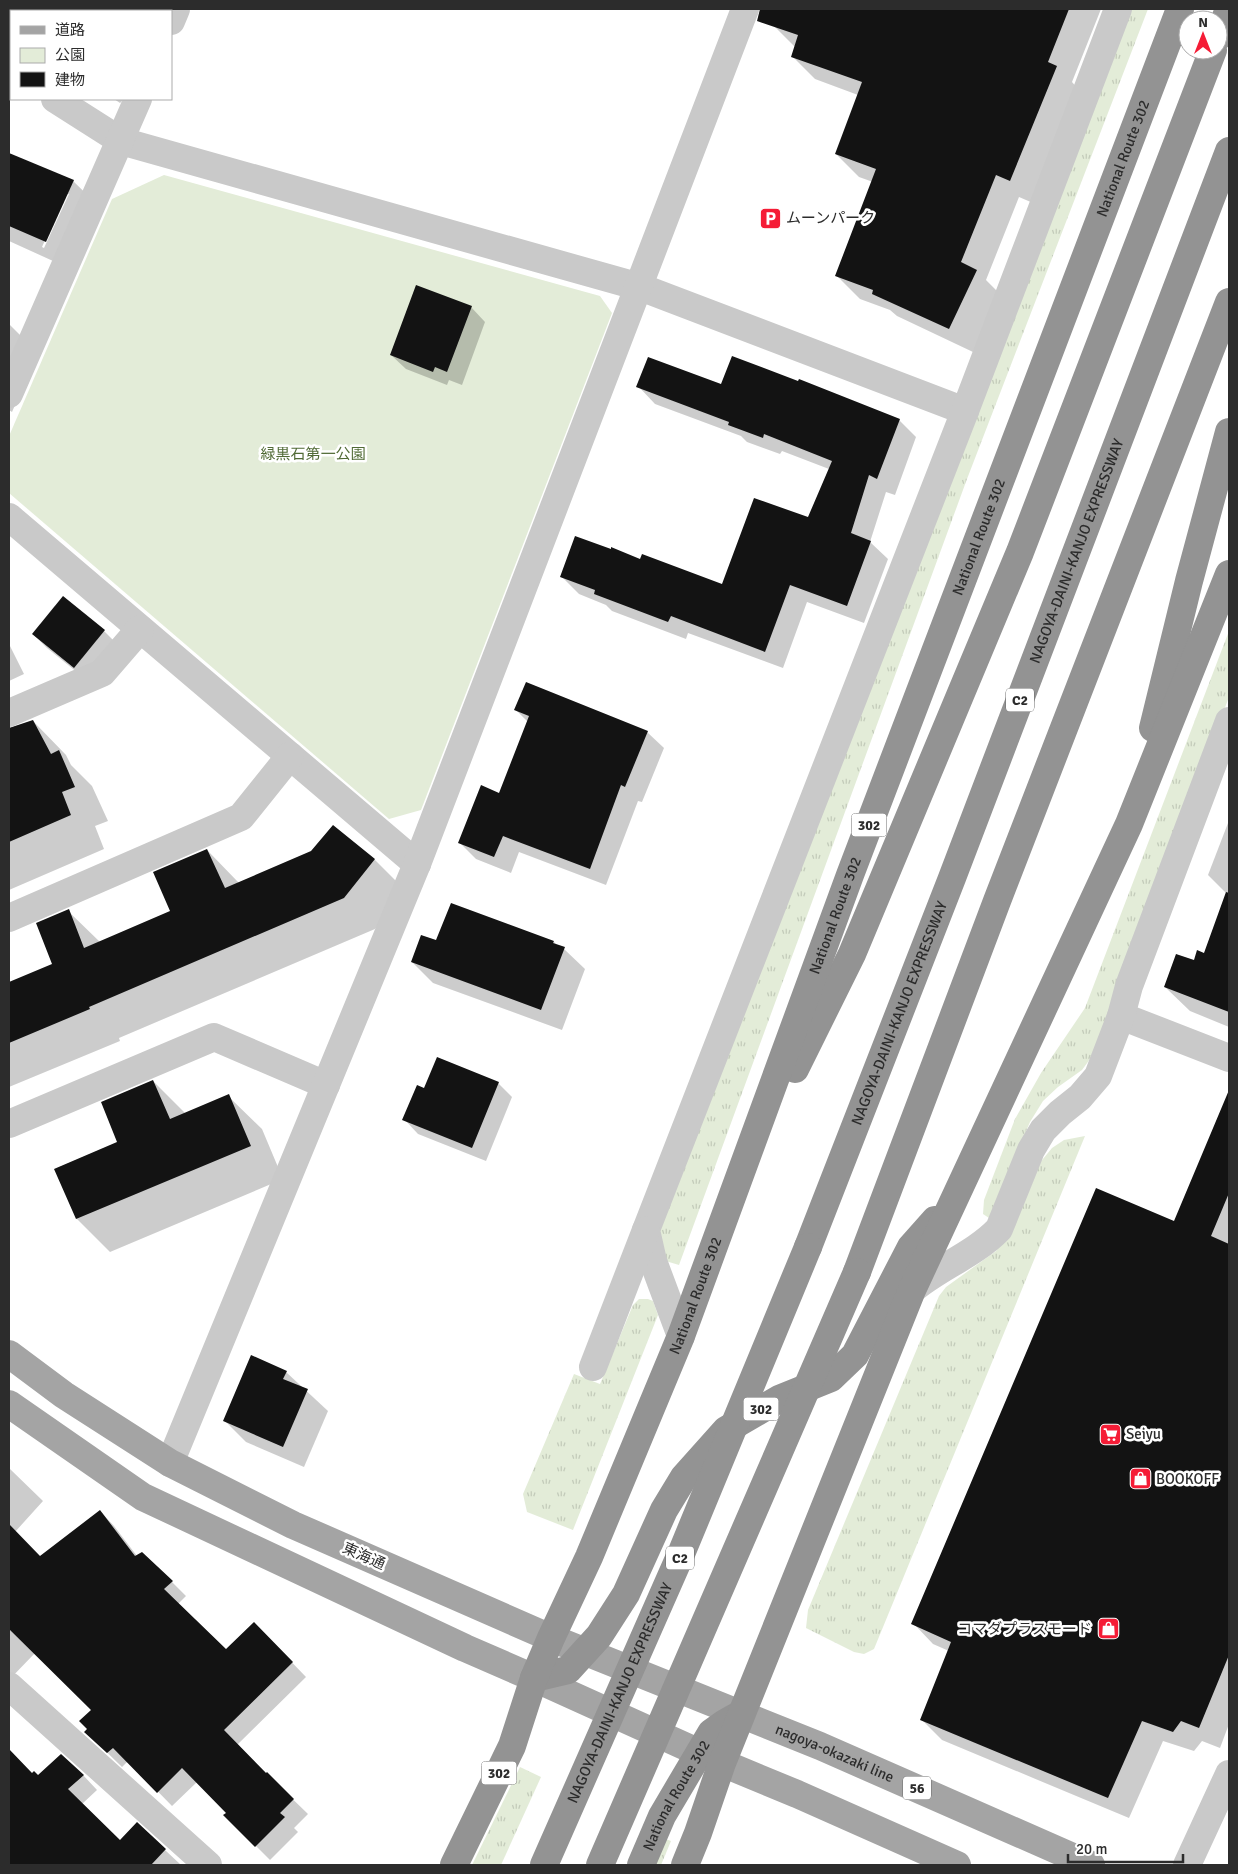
<svg xmlns="http://www.w3.org/2000/svg" width="1238" height="1874" font-family="Signika,'Noto Sans JP',sans-serif">
<style>
.grass{fill:url(#grass-tufts)}
.park{fill:#e3ecd8}
.shadow{fill:#0003;fill-rule:evenodd}
.building{fill:#131313}
.lines{fill:none;stroke-linecap:round;stroke-linejoin:round}
.minor{stroke:#c9c9c9;stroke-width:28}
.major{stroke:#a4a4a4;stroke-width:28}
.highway{stroke:#939393;stroke-width:28}
.highway-bridge{stroke:#939393;stroke-width:28}
.labels{text-anchor:middle;dominant-baseline:central;stroke-width:5;stroke-linejoin:round;paint-order:stroke}
.shield{fill:#fff;stroke:#6b6b6b;stroke-width:1}
.shield-label{font-size:14px;font-weight:bold;fill:#2c2c2c}
.street-label{font-size:15px;fill:#2c2c2c;stroke:#fff}
.poi-label{font-size:15px;fill:#2c2c2c;stroke:#fff;text-anchor:start}
.park-label{font-size:15px;fill:#516b36;stroke:#fff}
</style>
<defs>
<pattern id="grass-tufts" width="24" height="20" patternUnits="userSpaceOnUse" patternTransform="scale(1.25)"><rect width="24" height="20" fill="#e3ecd8"/><path d="M3 7l-1-3M5 7V3M7 7l1-3M15 17l-1-3M17 17v-4M19 17l1-3" fill="none" stroke="#c3cbba"/></pattern>
</defs>
<rect width="100%" height="100%" fill="#fff"/>
<g class="grass">
<polygon points="1130,9 1148,9 967,479 679,1265 659,1259 660,1221"/>
<polygon points="1229,631 1229,697 1093,1055 1082,1070 1058,1087 1043,1101 1030,1122 989,1218 983,1214 984,1200 1015,1119 1041,1073 1085,1008"/>
<polygon points="1085,1136 874,1649 864,1654 854,1652 806,1628 808,1610 939,1296 946,1287 996,1251 1014,1224 1033,1171 1052,1148 1064,1140"/>
<polygon points="639,1299 648,1299 653,1301 658,1315 573,1530 527,1512 523,1494 574,1374 600,1384 633,1305"/>
<polygon points="520,1767 541,1777 501,1865 472,1865"/>
<polygon points="663,1838 671,1841 661,1865 650,1865"/>
</g>
<polygon class="park" points="164,175 600,296 612,313 421,810 389,819 9,493 9,436 112,199"/>
<g class="shadow">
<polygon points="9,9 165,9 167,11 11,11 11,23 9,21"/>
<polygon points="779,9 1101,9 1072,82 1079,90 1033,203 1019,197 986,280 1000,294 973,352 897,316 890,310 860,299 837,276 873,182 859,177 836,154 858,95 815,79 792,56 795,47 773,25"/>
<polygon points="114,99 124,99 120,103"/>
<path d="M9 154 73 181 103 210 75 271 9 241ZM66 194H69L44 248 42 247Z"/>
<polygon points="471,307 485,322 462,385 449,380 447,385 406,369 391,355"/>
<polygon points="9,324 38,353 12,412 9,410"/>
<polygon points="638,386 722,386 899,420 916,437 895,495 886,492 870,542 888,559 864,623 807,602 783,668 688,633 686,639 612,611 606,605 579,594 562,577 641,560 723,586 809,519 829,469 782,451 780,454 747,442 741,436 655,404"/>
<polygon points="104,631 118,645 88,681 47,648 33,634"/>
<polygon points="9,644 24,674 9,681"/>
<polygon points="516,710 647,732 664,748 642,802 638,801 606,885 519,852 511,873 476,859 459,842 500,794 528,722"/>
<polygon points="33,721 66,755 71,765 92,786 108,821 95,826 104,849 9,890 9,729 15,729"/>
<polygon points="1228,823 1229,824 1229,896 1208,875"/>
<polygon points="333,827 375,860 406,891 375,929 119,1038 120,1041 9,1087 9,984 54,965 68,911 100,942 172,912 207,850 239,883 312,852"/>
<polygon points="451,904 554,942 558,946 564,949 585,969 562,1030 433,983 412,962 437,942"/>
<polygon points="1207,946 1229,954 1229,1027 1190,1011 1165,987 1204,954"/>
<polygon points="153,1081 186,1114 228,1096 262,1129 283,1179 110,1252 77,1219 55,1169 119,1142"/>
<polygon points="498,1083 512,1097 486,1161 418,1134 404,1119 425,1090"/>
<polygon points="1216,1137 1229,1143 1229,1724 1220,1748 1202,1741 1194,1751 1163,1741 1129,1818 942,1740 922,1720 949,1651 933,1644 913,1623 1174,1222"/>
<polygon points="286,1372 328,1411 304,1467 246,1442 225,1421"/>
<polygon points="9,1468 43,1501 15,1532 41,1558 100,1511 114,1526 137,1556 172,1582 186,1596 178,1604 226,1651 254,1623 306,1677 237,1745 308,1814 294,1828 298,1832 270,1860 225,1815 228,1813 197,1782 172,1806 128,1761 122,1767 86,1732 89,1729 93,1710 35,1653 9,1680"/>
<polygon points="9,1750 32,1775 38,1777 83,1775 97,1790 82,1804 120,1842 137,1824 180,1864 178,1865 9,1865"/>
</g>
<g class="building">
<polygon points="760,9 1069,9 1048,62 1057,66 1010,181 996,175 961,262 977,270 949,329 872,294 873,290 835,276 876,169 835,154 862,82 791,57 798,35 757,21"/>
<polygon points="9,153 74,180 46,242 9,226"/>
<polygon points="416,285 472,306 447,372 435,367 433,372 390,355"/>
<polygon points="732,356 798,381 799,379 900,419 877,479 869,475 851,533 871,541 847,606 790,585 765,652 671,616 668,622 594,594 595,590 560,577 575,536 611,549 611,547 640,559 642,554 722,584 754,498 808,517 832,461 764,434 763,438 728,425 729,422 636,387 648,357 721,384"/>
<polygon points="63,596 105,630 74,668 32,634"/>
<polygon points="526,682 648,731 625,787 621,785 590,869 503,836 494,857 458,843 481,785 499,793 529,716 514,710"/>
<polygon points="33,720 51,754 59,750 75,787 62,792 71,815 9,842 9,728"/>
<polygon points="333,825 375,859 344,898 89,1007 90,1009 9,1043 9,982 52,964 36,923 69,909 84,948 170,911 153,872 207,849 225,888 311,851"/>
<polygon points="1226,892 1229,893 1229,1012 1164,987 1176,954 1194,960 1197,950 1204,953"/>
<polygon points="451,903 554,941 553,943 565,947 541,1010 411,962 421,935 436,940"/>
<polygon points="437,1057 499,1082 472,1148 402,1120 417,1085 424,1088"/>
<polygon points="153,1080 170,1119 229,1094 251,1146 76,1219 54,1169 117,1142 101,1102"/>
<polygon points="1229,1090 1229,1193 1211,1236 1229,1244 1229,1655 1199,1728 1181,1721 1173,1732 1142,1721 1108,1798 920,1720 951,1642 911,1624 1096,1188 1174,1221"/>
<polygon points="251,1355 287,1371 283,1379 308,1389 283,1447 223,1421"/>
<polygon points="100,1510 135,1556 142,1552 173,1581 164,1589 226,1649 254,1622 293,1662 224,1730 266,1773 267,1772 294,1799 280,1813 285,1817 255,1847 223,1815 226,1813 182,1768 157,1793 113,1748 107,1753 84,1732 87,1729 79,1721 91,1710 9,1629 9,1524 40,1556"/>
<polygon points="9,1749 32,1773 34,1771 38,1775 61,1754 84,1775 68,1789 120,1840 137,1822 166,1849 151,1865 9,1865"/>
</g>
<g class="lines">
<g class="minor">
<polyline points="171,21 176,9"/>
<polyline points="9,69 11,71"/>
<polyline points="55,99 121,141 640,287 965,411"/>
<polyline points="9,394 138,99"/>
<polyline points="9,517 417,864"/>
<polyline points="9,713 102,673 140,629"/>
<polyline points="9,918 241,817 290,756"/>
<polyline points="1121,1016 1229,1058"/>
<polyline points="9,1124 214,1037 326,1085"/>
<path d="M912 1290C939 1267 974 1255 999 1229L1031 1150 1043 1130 1060 1113 1080 1097 1098 1076 1121 1016 1129 986 1229 721"/>
<polyline points="681,1336 653,1261 646,1230 965,411 1118,9"/>
<polyline points="593,1367 646,1230"/>
<polyline points="170,1463 417,864 745,9"/>
<polyline points="9,1686 208,1865"/>
<polyline points="1187,1865 1229,1774"/>
</g>
<g class="major">
<path id="s1" d="M9 1354 64 1395 170 1463 293 1525 551 1638 820 1746 1091 1865"/>
<polyline points="9,1404 143,1497 465,1648 534,1678 722,1763 797,1794 957,1865"/>
</g>
<g class="highway">
<polyline points="1218,37 1229,9"/>
<polyline points="1153,728 1189,581 1229,432"/>
<polyline points="795,1069 852,954 1020,552 1213,50"/>
<path id="s2" d="M808 1247 952 878 1229 151"/>
<polyline points="857,1272 997,901 1229,302"/>
<polyline points="534,1678 568,1670 599,1636 626,1594 664,1510 684,1477 726,1430 779,1399 831,1378 855,1355 911,1247 935,1220"/>
<path id="s3" d="M454 1865 512 1746 534 1678 551 1638 589 1557 681 1336 850 875 1180 9"/>
<path id="s4" d="M641 1865 662 1816 711 1733 725 1723 741 1714"/>
<polyline points="685,1865 698,1833 722,1763 912,1290 1129,824 1229,574"/>
</g>
<g class="highway-bridge">
<path id="s5" d="M544 1865 681 1554 808 1247"/>
<polyline points="600,1865 857,1272"/>
</g>
</g>
<defs>
<symbol id="parking-square" viewBox="-11 -11 22 22"><rect x="-9" y="-9" width="18" height="18" rx="4" fill="#f51c36" stroke="#fff"/><path d="M-3.5-5.5H1a3.5 3.5 0 0 1 0 7H-1V5.5H-3.5ZM-1-3.4V-.6H.8a1.4 1.4 0 0 0 0-2.8Z" fill="#fff"/></symbol>
<symbol id="supermarket-square" viewBox="-11 -11 22 22"><rect x="-9" y="-9" width="18" height="18" rx="4" fill="#f51c36" stroke="#fff"/><path d="M-6-5.5h2.5l.6 2H6L4.5 2H-2.5L-4.4-4H-6ZM-1.5 3.2a1.3 1.3 0 1 0 .1 0ZM3 3.2a1.3 1.3 0 1 0 .1 0Z" fill="#fff"/></symbol>
<symbol id="shop-square" viewBox="-11 -11 22 22"><rect x="-9" y="-9" width="18" height="18" rx="4" fill="#f51c36" stroke="#fff"/><path d="M-5-2.5h2.3a2.7 3.5 0 0 1 5.4 0H5L5.5 6h-11ZM-1.5-2.5h3a1.5 2.3 0 0 0-3 0Z" fill="#fff"/></symbol>
</defs>
<g fill-rule="evenodd">
<use href="#parking-square" x="758" y="206" width="25" height="25"/>
<use href="#supermarket-square" x="1098" y="1422" width="25" height="25"/>
<use href="#shop-square" x="1128" y="1466" width="25" height="25"/>
<use href="#shop-square" x="1096" y="1616" width="25" height="25"/>
</g>
<g class="labels">
<g class="shield">
<rect x="1006" y="688.5" width="28" height="23" rx="4"/>
<rect x="851.5" y="813.5" width="35" height="23" rx="4"/>
<rect x="743.5" y="1397.5" width="35" height="23" rx="4"/>
<rect x="666" y="1546.5" width="28" height="23" rx="4"/>
<rect x="481.5" y="1761.5" width="35" height="23" rx="4"/>
<rect x="903" y="1776.5" width="28" height="23" rx="4"/>
</g>
<g class="shield-label">
<text x="1020" y="700">C2</text>
<text x="869" y="825">302</text>
<text x="761" y="1409">302</text>
<text x="680" y="1558">C2</text>
<text x="499" y="1773">302</text>
<text x="917" y="1788">56</text>
</g>
<g class="street-label">
<text stroke="none"><textPath href="#s3" startOffset="1834">National Route 302</textPath></text>
<text stroke="none"><textPath href="#s3" startOffset="1429">National Route 302</textPath></text>
<text stroke="none"><textPath href="#s2" startOffset="746">NAGOYA-DAINI-KANJO EXPRESSWAY</textPath></text>
<text stroke="none"><textPath href="#s3" startOffset="1024">National Route 302</textPath></text>
<text stroke="none"><textPath href="#s2" startOffset="251">NAGOYA-DAINI-KANJO EXPRESSWAY</textPath></text>
<text stroke="none"><textPath href="#s3" startOffset="619">National Route 302</textPath></text>
<text transform="translate(364 1556) rotate(24)">東海通</text>
<text stroke="none"><textPath href="#s5" startOffset="188">NAGOYA-DAINI-KANJO EXPRESSWAY</textPath></text>
<text stroke="none"><textPath href="#s1" startOffset="920">nagoya-okazaki line</textPath></text>
<text stroke="none"><textPath href="#s4" startOffset="78">National Route 302</textPath></text>
</g>
<g class="poi-label">
<text x="786" y="218">ムーンパーク</text>
<text x="1126" y="1434">Seiyu</text>
<text x="1156" y="1479">BOOKOFF</text>
<text x="1092" y="1629" text-anchor="end">コマダプラスモード</text>
</g>
<g class="park-label">
<text x="313" y="454">緑黒石第一公園</text>
</g>
</g>
<rect width="1238" height="1874" fill="none" stroke="#2c2c2c" stroke-width="20"/>
<rect x="10" y="10" width="162" height="90" fill="#ffffff" stroke="#ababab"/>
<rect x="20" y="26" width="25" height="8" fill="#a4a4a4" stroke="#ababab"/>
<text x="55" y="35" font-size="15" fill="#2c2c2c">道路</text>
<rect x="20" y="48" width="25" height="15" fill="#e3ecd8" stroke="#ababab"/>
<text x="55" y="60" font-size="15" fill="#2c2c2c">公園</text>
<rect x="20" y="72" width="25" height="15" fill="#131313" stroke="#ababab"/>
<text x="55" y="85" font-size="15" fill="#2c2c2c">建物</text>
<g transform="translate(1203 35)"><circle r="24" fill="#ffffff" stroke="#ababab"/>
<path d="M0-4L9 19L0 12L-9 19Z" fill="#f51c36"/>
<text y="-8" font-size="14" font-weight="bold" text-anchor="middle" fill="#2c2c2c">N</text>
</g>
<path d="M1068 1854v8h115v-8" fill="none" stroke="#2c2c2c" stroke-width="2.5"/>
<text x="1076" y="1854" font-size="15" fill="#2c2c2c" stroke="#ffffff" stroke-width="4" paint-order="stroke">20 m</text>
</svg>
